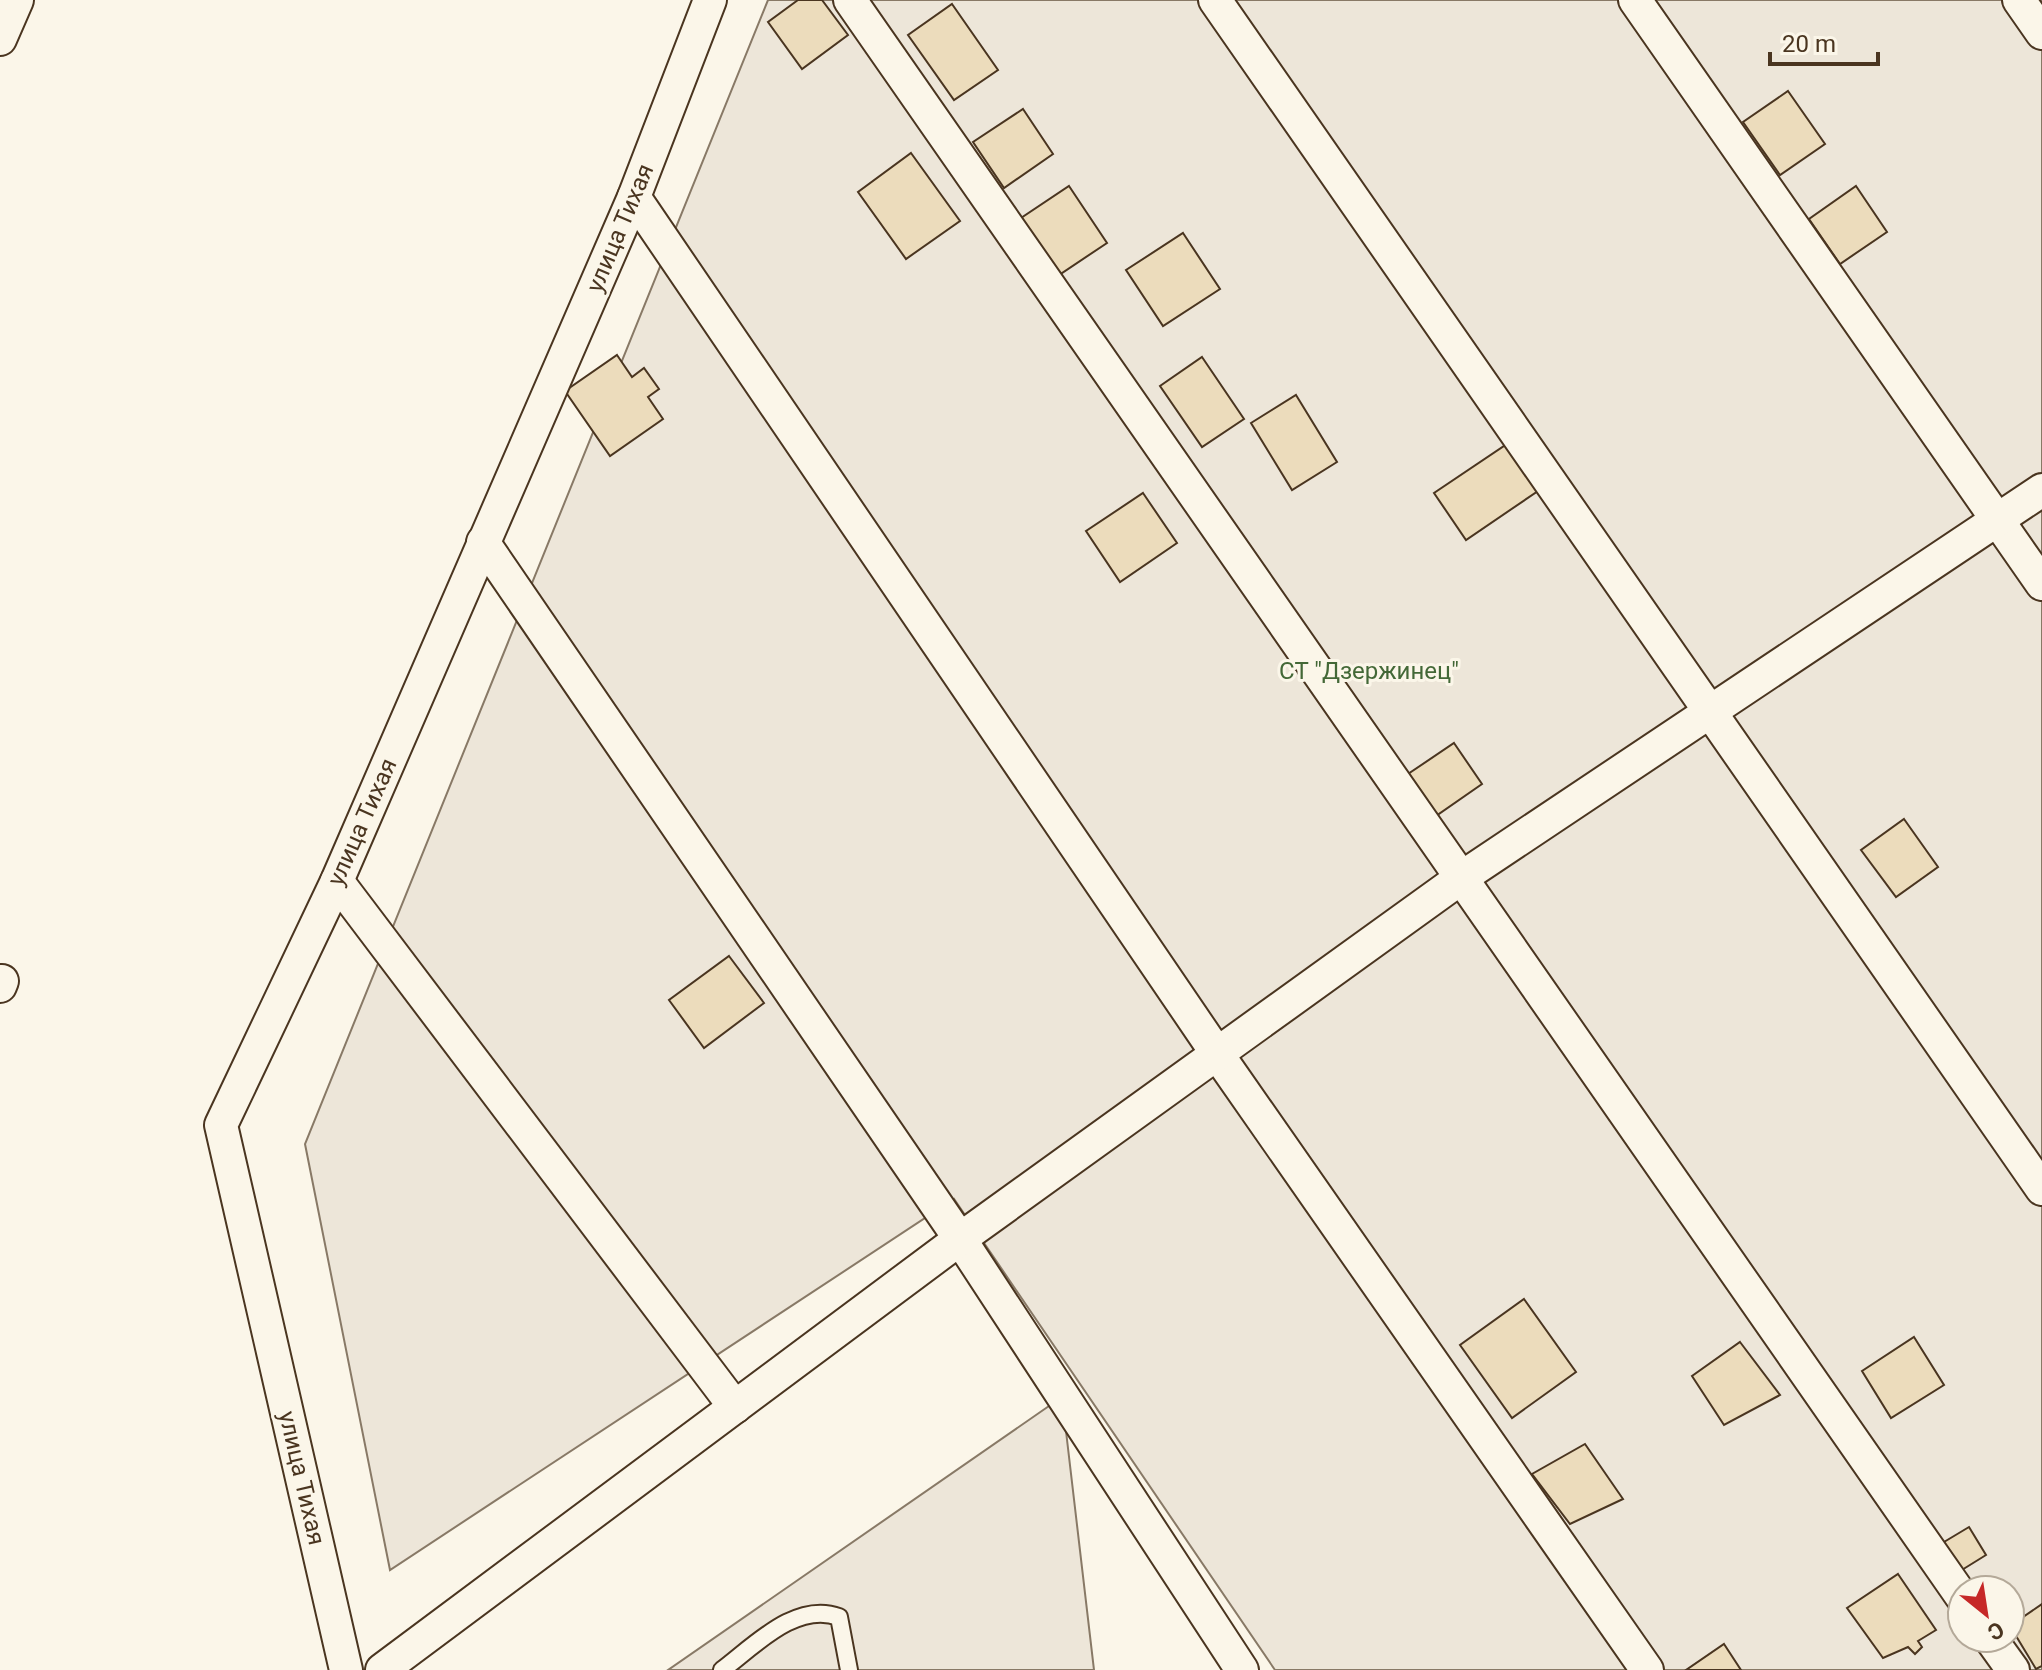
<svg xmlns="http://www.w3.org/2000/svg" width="2042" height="1670" font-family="Roboto,sans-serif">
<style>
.green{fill:#ede6d9;stroke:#887966;stroke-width:2;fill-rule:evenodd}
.building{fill:#ecdcbc;stroke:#4a3520;stroke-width:2}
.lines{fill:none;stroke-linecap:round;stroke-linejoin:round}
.lane-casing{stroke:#4a3520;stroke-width:20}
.street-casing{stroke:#4a3520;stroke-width:36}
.lane{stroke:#fbf6e9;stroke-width:16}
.street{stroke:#fbf6e9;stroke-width:32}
.labels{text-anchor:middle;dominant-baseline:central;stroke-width:6;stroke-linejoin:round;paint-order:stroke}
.street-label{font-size:24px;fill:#4a3520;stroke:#fbf6e9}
.park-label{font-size:24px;fill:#436837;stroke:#fbf6e9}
</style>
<rect width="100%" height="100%" fill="#fbf6e9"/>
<g class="green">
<path d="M768 0H2042V1670H1275L954 1199 390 1570 305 1144ZM1962 1590H2010V1638H1962Z"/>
<polygon points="1062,1397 1094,1670 668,1670"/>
</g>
<g class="building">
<polygon points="798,0 822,0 848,35 802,69 768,22"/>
<polygon points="952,4 998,70 954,100 908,35"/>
<polygon points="1788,91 1825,144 1780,175 1743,122"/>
<polygon points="1023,109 1053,154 1004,188 973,142"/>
<polygon points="911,153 960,221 906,259 858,192"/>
<polygon points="1069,186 1107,243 1059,275 1021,218"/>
<polygon points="1856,186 1887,232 1840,264 1809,219"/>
<polygon points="1183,233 1220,289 1163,326 1126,270"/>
<polygon points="617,355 632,377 644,368 659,389 648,397 663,419 610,456 565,391"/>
<polygon points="1202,357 1244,419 1202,447 1160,386"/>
<polygon points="1296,395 1337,462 1292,490 1251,423"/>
<polygon points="1510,442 1541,489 1466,540 1434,493"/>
<polygon points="1143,493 1177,543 1120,582 1086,531"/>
<polygon points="1454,743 1482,784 1433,818 1405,776"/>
<polygon points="1904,819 1938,867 1896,897 1861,850"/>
<polygon points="729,956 764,1003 704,1048 669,1000"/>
<polygon points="1524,1299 1576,1372 1512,1418 1460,1345"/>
<polygon points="1914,1337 1944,1385 1891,1418 1862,1371"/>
<polygon points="1740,1342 1780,1395 1724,1425 1692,1376"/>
<polygon points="1585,1444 1623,1499 1570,1524 1532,1474"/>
<polygon points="1969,1527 1986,1555 1957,1573 1939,1545"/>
<polygon points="1898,1574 1936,1630 1918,1641 1922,1647 1915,1654 1908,1647 1883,1658 1847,1608"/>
<polygon points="2042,1604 2042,1666 2036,1669 2010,1626"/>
<polygon points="1724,1644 1741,1670 1686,1670"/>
</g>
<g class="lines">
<defs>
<path id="lane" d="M722 1670C754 1646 796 1601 839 1617L849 1670"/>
<g id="street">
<polyline points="850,0 1962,1597"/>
<polyline points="1215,0 2042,1189"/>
<polyline points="1635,0 2042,584"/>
<polyline points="2019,0 2042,33"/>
<polyline points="0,39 17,0"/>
<polyline points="634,197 1218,1055 1647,1670"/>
<polyline points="483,542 960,1239 1242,1670"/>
<polyline points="337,881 735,1407"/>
<polyline points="0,986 2,981"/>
<polyline points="1990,1638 2013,1670"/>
<polyline points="346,1670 221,1125 337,881 634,197 710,0"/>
<polyline points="382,1670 960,1239 1461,878 2042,490"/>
</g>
</defs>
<use href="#lane" class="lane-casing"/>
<use href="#street" class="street-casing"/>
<use href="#lane" class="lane"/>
<use href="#street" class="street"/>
</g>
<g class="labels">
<g class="street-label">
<text transform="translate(620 228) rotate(-67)">улица Тихая</text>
<text transform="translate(362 822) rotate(-66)">улица Тихая</text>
<text transform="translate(302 1478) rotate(77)">улица Тихая</text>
</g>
<g class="park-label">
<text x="1369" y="671">СТ "Дзержинец"</text>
</g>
</g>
<g transform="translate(1986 1614) rotate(150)"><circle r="38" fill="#fbf6e9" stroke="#b4a999" stroke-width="2"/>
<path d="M0-6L14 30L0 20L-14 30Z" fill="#c62828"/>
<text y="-12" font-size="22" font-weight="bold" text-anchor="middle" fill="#4a3520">С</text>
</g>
<path d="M1770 52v12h108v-12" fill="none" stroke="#4a3520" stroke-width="4"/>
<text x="1782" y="52" font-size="24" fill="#4a3520" stroke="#fbf6e9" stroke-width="6" paint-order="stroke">20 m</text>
</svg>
